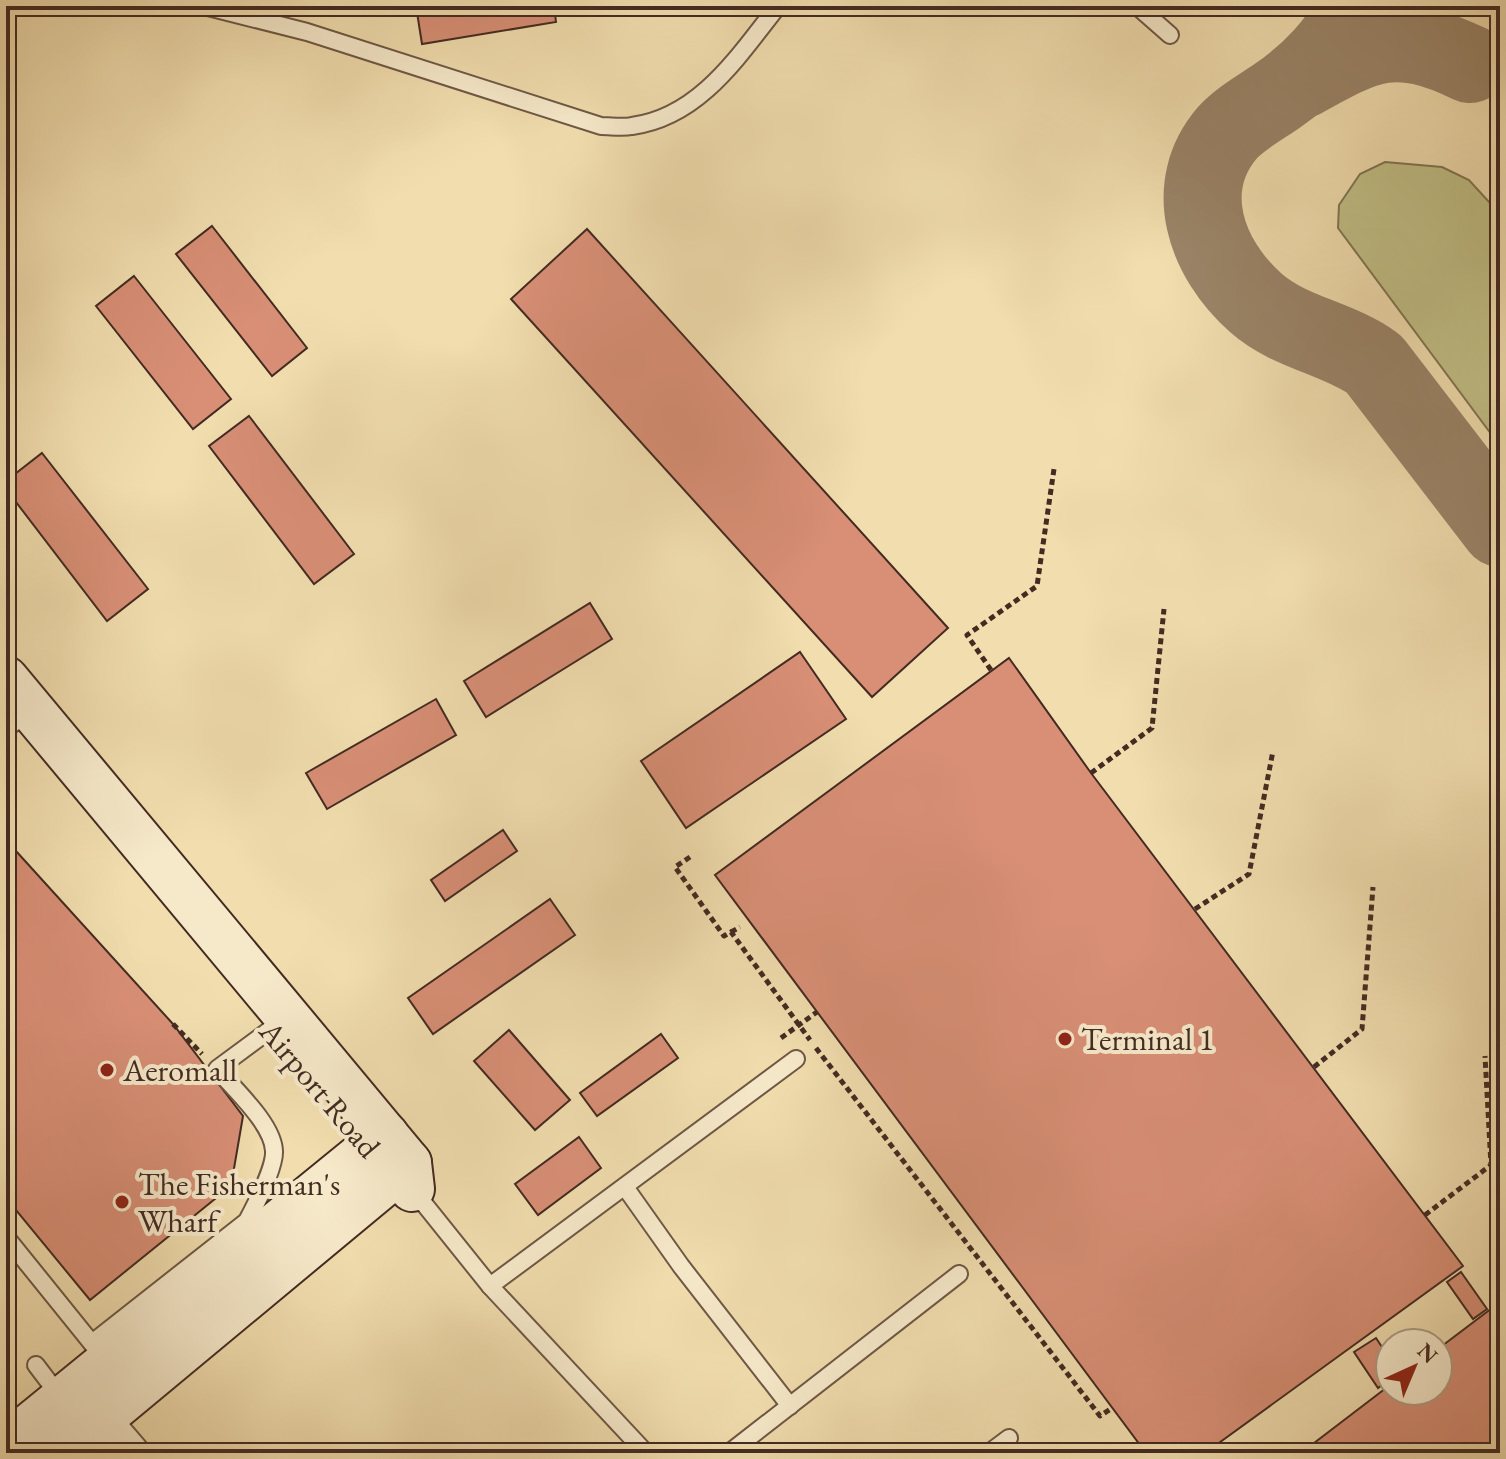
<svg xmlns="http://www.w3.org/2000/svg" width="1506" height="1459" font-family="'EB Garamond',serif">
<style>
.green{fill:#c1bf86;stroke:#827554;stroke-width:2}
.lines{fill:none;stroke-linecap:round;stroke-linejoin:round}
.taxiway{stroke:#9a8468;stroke-width:78}
.building{fill:#d88f76;stroke:#432b22;stroke-width:2}
.lane-casing{stroke:#6e5845;stroke-width:20}
.street-casing{stroke:#6e5845;stroke-width:36}
.secondary-casing{stroke:#432b22;stroke-width:48}
.path{stroke:#432b22;stroke-width:5;stroke-dasharray:6 4;stroke-linecap:butt}
.lane{stroke:#f6e9ca;stroke-width:16}
.street{stroke:#f6e9ca;stroke-width:32}
.secondary{stroke:#f6e9ca;stroke-width:44}
.poi-dot{fill:#8f2418;stroke:#f6e9ca;stroke-width:3}
.labels{text-anchor:middle;dominant-baseline:central;stroke-width:8;stroke-linejoin:round;paint-order:stroke}
.poi-label{font-size:32px;fill:#432b22;stroke:#f6e9ca;text-anchor:start}
.street-label{font-size:32px;fill:#432b22;stroke:#f6e9ca}
</style>
<rect width="100%" height="100%" fill="#f1ddae"/>
<filter id="stains"><feTurbulence type="fractalNoise" baseFrequency=".0025" numOctaves="4"/><feColorMatrix values="0 0 0 0 .2 0 0 0 0 .09 0 0 0 0 .02 0 0 0 .5 -.17"/></filter>
<radialGradient id="worn" r=".72"><stop offset=".6" stop-color="#630" stop-opacity="0"/><stop offset="1" stop-color="#630" stop-opacity=".3"/></radialGradient>
<polygon class="green" points="1385,162 1442,167 1469,180 1500,214 1500,446 1338,228 1339,205 1360,174"/>
<g class="lines">
<g class="taxiway">
<path d="M1356 6C1341 42 1309 74 1277 96 1261 107 1241 118 1228 132 1180 187 1206 259 1256 303 1290 333 1338 338 1374 364L1500 528"/>
<path d="M1301 80C1369 42 1395 28 1470 64"/>
</g>
</g>
<g class="building">
<polygon points="416,6 554,6 556,22 422,44"/>
<polygon points="212,226 307,348 272,376 176,254"/>
<polygon points="587,229 948,628 872,697 511,299"/>
<polygon points="134,276 231,399 193,429 96,306"/>
<polygon points="249,416 354,554 314,584 209,446"/>
<polygon points="42,453 148,589 107,621 6,489 6,481"/>
<polygon points="590,603 612,639 486,717 464,681"/>
<polygon points="800,652 846,719 686,828 641,761"/>
<polygon points="1009,658 1091,773 1463,1266 1205,1453 1146,1453 715,875"/>
<polygon points="436,699 456,735 327,809 306,773"/>
<polygon points="503,830 517,851 445,901 431,880"/>
<polygon points="6,840 173,1024 243,1116 231,1186 90,1300 6,1198"/>
<polygon points="550,899 575,935 433,1034 408,998"/>
<polygon points="509,1030 570,1100 535,1130 474,1061"/>
<polygon points="661,1034 678,1058 597,1116 580,1093"/>
<polygon points="579,1137 601,1168 538,1215 515,1184"/>
<polygon points="1461,1272 1487,1309 1473,1319 1447,1282"/>
<polygon points="1500,1302 1500,1453 1301,1453 1390,1385 1390,1391 1438,1391 1438,1349"/>
<polygon points="1376,1338 1390,1359 1390,1379 1378,1388 1354,1352"/>
</g>
<g class="lines">
<defs>
<g id="lane">
<path d="M204 6 307 32 601 126C611 126 622 128 632 126 700 117 739 55 778 6"/>
<polyline points="1137,6 1170,35"/>
<polyline points="6,728 14,723"/>
<polyline points="625,1187 681,1266 790,1406"/>
<polyline points="413,1190 490,1286 646,1453"/>
<polyline points="6,1237 98,1351"/>
<polyline points="490,1286 796,1059"/>
<path d="M92 1343 247 1221C255 1206 275 1167 274 1151 273 1124 234 1089 217 1069L271 1029"/>
<polyline points="36,1365 61,1398"/>
<polyline points="729,1453 959,1274"/>
<polyline points="989,1453 1009,1438"/>
</g>
<polyline id="street" points="103,1418 133,1453"/>
<g id="secondary">
<polyline points="6,679 409,1163 412,1189"/>
<polyline points="6,1445 386,1135"/>
<polyline points="60,1453 409,1163"/>
</g>
</defs>
<use href="#lane" class="lane-casing"/>
<use href="#street" class="street-casing"/>
<use href="#secondary" class="secondary-casing"/>
<g class="path">
<polyline points="991,670 967,635 1037,586 1054,469"/>
<polyline points="1091,773 1152,728 1164,609"/>
<polyline points="690,857 675,867 724,936 731,932 810,1040"/>
<polyline points="1195,909 1249,874 1273,751"/>
<polyline points="731,932 740,927"/>
<polyline points="173,1024 202,1054"/>
<polyline points="781,1038 817,1012"/>
<polyline points="816,1048 1100,1416 1112,1408"/>
<polyline points="1314,1067 1362,1029 1373,887"/>
<polyline points="1425,1215 1491,1165 1485,1056"/>
</g>
<use href="#lane" class="lane"/>
<use href="#street" class="street"/>
<use href="#secondary" class="secondary"/>
</g>
<g class="poi-dot">
<circle cx="1065" cy="1039" r="8"/>
<circle cx="107" cy="1070" r="8"/>
<circle cx="122" cy="1202" r="8"/>
</g>
<g class="labels">
<g class="poi-label">
<text x="1081" y="1039">Terminal 1</text>
<text x="123" y="1070">Aeromall</text>
<text x="138" y="1184">The Fisherman's<tspan x="138" dy="37">Wharf</tspan></text>
</g>
<g class="street-label">
<text transform="translate(320 1089) rotate(50)">Airport Road</text>
</g>
</g>
<rect width="1506" height="1459" fill="none" stroke="#f1ddae" stroke-width="32"/>
<rect x="8" y="8" width="1490" height="1443" fill="none" stroke="#432b22" stroke-width="4"/>
<rect x="16" y="16" width="1474" height="1427" fill="none" stroke="#432b22" stroke-width="2"/>
<g transform="translate(1414 1367) rotate(44)"><circle r="38" fill="#f6e9ca" stroke="#ae9d87" stroke-width="2"/>
<path d="M0-6L14 30L0 20L-14 30Z" fill="#8f2418"/>
<text y="-12" font-size="22" font-weight="bold" text-anchor="middle" fill="#432b22">N</text>
</g>
<rect width="100%" height="100%" filter="url(#stains)"/>
<rect width="100%" height="100%" fill="url(#worn)"/>
</svg>
